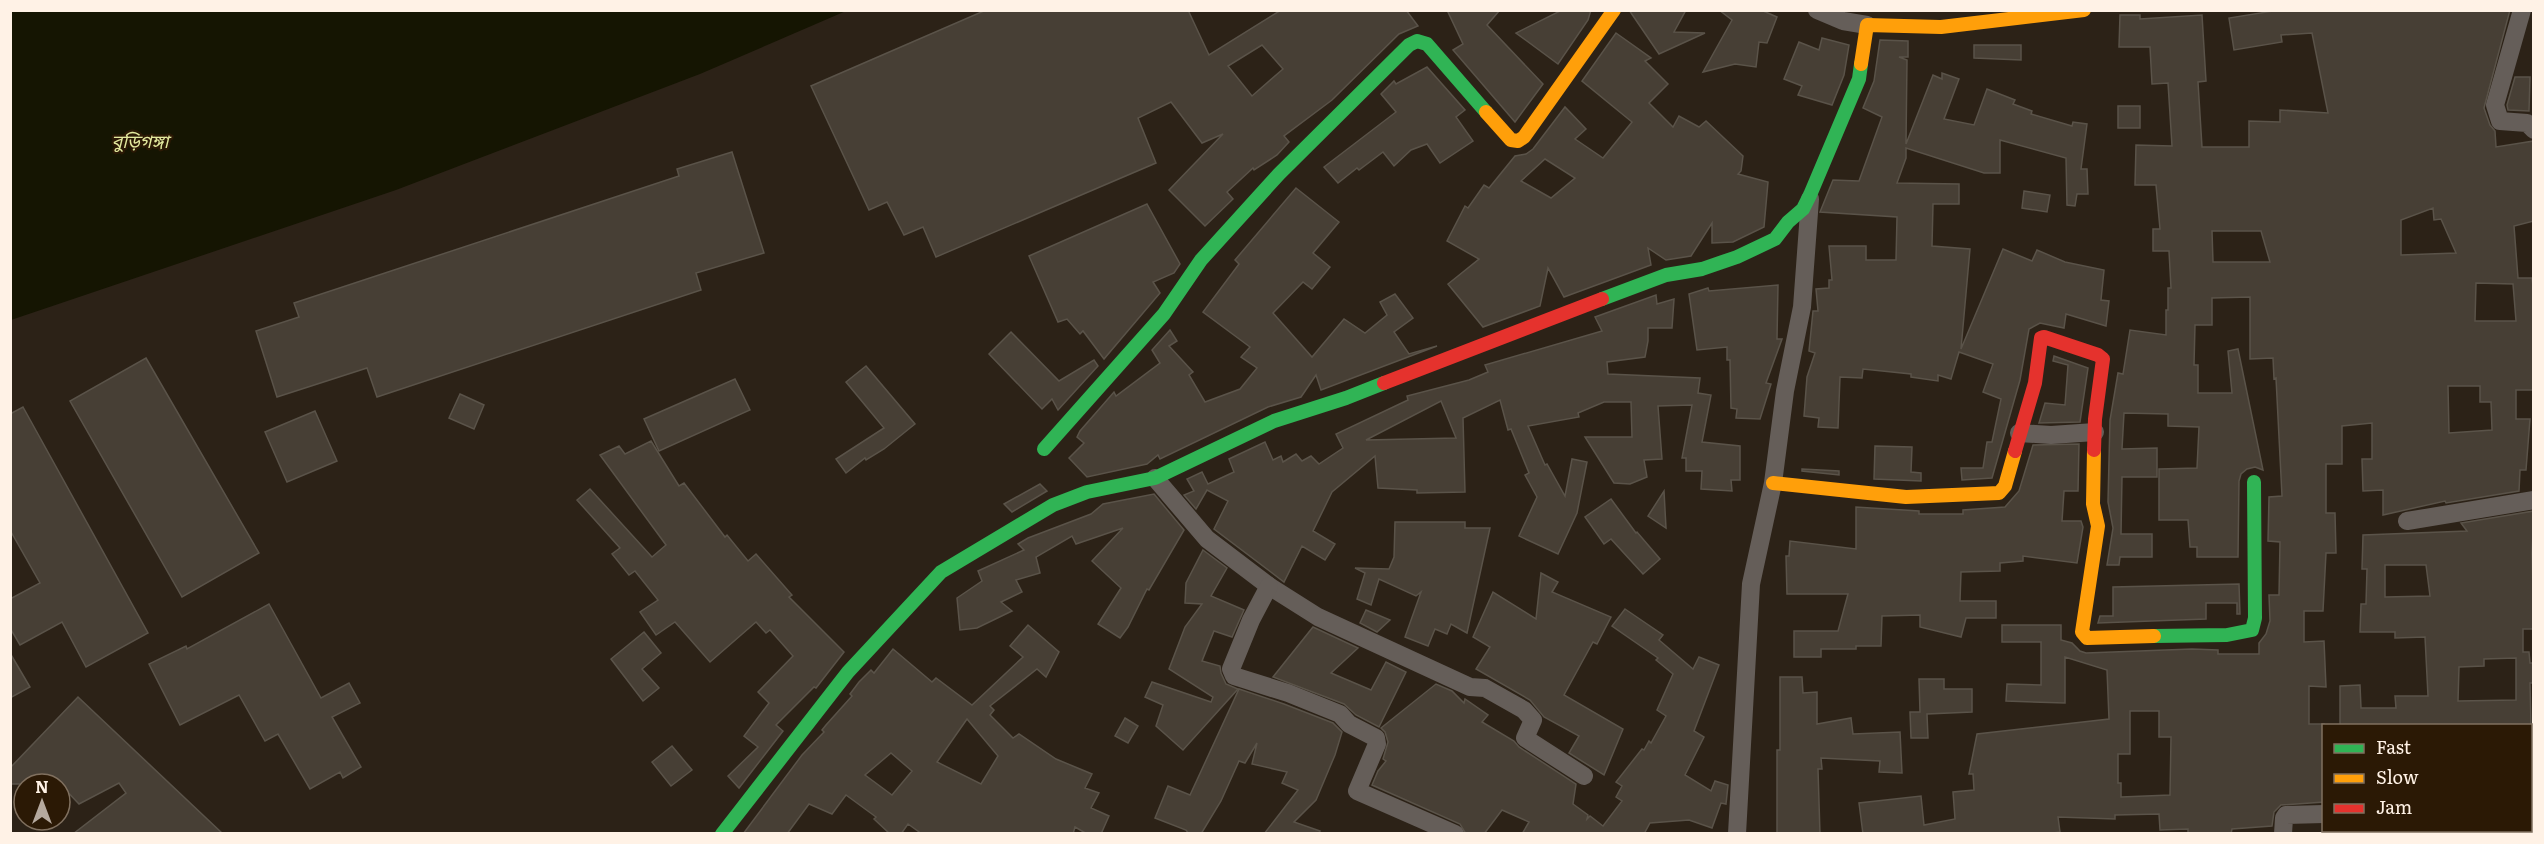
<svg xmlns="http://www.w3.org/2000/svg" width="2544" height="844" font-family="Literata,'Noto Sans Bengali',serif">
<style>
.water{fill:#151502}
.building{fill:#473f35;stroke:#5a5349;stroke-width:1.5;fill-rule:evenodd}
.lines{fill:none;stroke-linecap:round;stroke-linejoin:round}
.street{stroke:#655e59;stroke-width:18}
.fast{stroke:#30b455;stroke-width:14}
.slow{stroke:#ff9f0a;stroke-width:14}
.jam{stroke:#e5322d;stroke-width:14}
.labels{text-anchor:middle;dominant-baseline:central;stroke-width:4.5;stroke-linejoin:round;paint-order:stroke}
.water-label{font-size:18px;font-style:italic;fill:#e3e99e;stroke:#2b1905}
</style>
<rect width="100%" height="100%" fill="#2c2217"/>
<polygon class="water" points="10,11 11,10 846,11 700,74 396,190 11,320"/>
<g class="building">
<path d="M986 10H1188L1209 55 1281 10H1406L1418 26 1399 34 1332 100 1284 136 1289 142 1277 155 1254 170 1253 168 1227 192 1233 199 1205 226 1169 190 1223 134 1202 143 1171 102 1138 118 1156 163 936 257 923 227 904 235 887 202 869 210 811 86ZM1262 45 1283 69 1252 96 1228 66Z"/>
<polygon points="1447,10 1500,10 1487,25 1543,84 1515,122 1453,50 1463,44"/>
<polygon points="1562,10 1591,10 1588,20 1558,64 1516,33"/>
<polygon points="1629,10 1686,10 1674,32 1705,33 1659,54"/>
<polygon points="1719,10 1761,10 1777,17 1767,43 1759,42 1756,67 1735,64 1703,72 1732,20"/>
<path d="M2279 10H2510L2484 108 2490 125 2495 131 2496 147 2534 141V221L2514 226 2518 278H2532L2534 295V390H2516V419H2530L2526 470H2520L2519 491 2446 503 2445 501 2383 515V490L2363 491 2362 459H2372V423L2342 426V464H2326V513H2335L2336 553H2326L2323 611H2304V642L2324 641 2326 687 2309 686V724H2324V802L2281 805 2274 812 2272 826 2232 829 2231 834H2188V829L2160 830 2159 814 2115 815V819L2058 817 2060 832 2046 834H1863L1859 803 1921 796 1924 825 1955 819 1953 792 1974 790 1973 774H1969L1977 734 2109 719 2107 670 2065 657V703L2006 701 2007 684 2041 685V642H2002V625H2061V640L2072 643 2080 651 2086 653 2192 649 2218 650V654H2259V643L2266 634 2270 621 2269 595H2279L2280 542 2268 541 2269 497 2282 496 2276 378 2274 379 2273 358 2250 359V297L2212 298V325H2195L2194 365H2198V393H2232L2228 351 2238 349 2263 470 2255 467 2247 469 2241 474 2239 481 2238 557H2197V547H2190L2188 520H2159V469L2197 468 2199 427 2168 426V414L2124 413 2122 449 2157 448V477H2122L2121 534H2152V557H2120L2119 565H2107L2113 528 2108 502 2110 420 2118 373 2123 374 2130 330 2166 335V310H2168V288H2171L2169 251H2153V229H2160L2156 185H2135L2136 145 2172 146 2168 83 2152 84 2150 47H2119L2120 15H2140V19L2202 15 2206 81 2198 82 2202 147H2249V121L2280 122V110L2328 113 2312 33 2281 35 2282 42 2234 50 2229 18ZM2433 208 2434 220 2441 219 2456 253 2401 255V220ZM2212 231H2261L2270 262H2213ZM2476 283 2513 284 2516 321H2475ZM2448 386H2480V402H2491L2492 430 2449 433ZM2130 711H2159V737H2171L2170 795 2121 797V783H2118V754H2130Z"/>
<path d="M1616 33 1651 58 1645 61 1668 84 1649 103 1673 127 1679 116 1699 127 1706 121 1743 156 1741 171 1738 174 1768 182 1764 227 1733 242 1712 243V223L1691 256 1666 260 1648 248 1651 265 1564 297 1548 268 1540 306 1483 327 1448 284 1479 259 1447 241 1465 206 1468 208 1484 185 1489 188 1515 156 1526 154 1533 149 1565 107 1586 129 1575 139 1603 158 1632 122 1582 81ZM1545 159 1575 178 1551 198 1521 181Z"/>
<polygon points="1822,38 1849,45 1844,75 1832,105 1798,95 1802,86 1784,79 1799,42 1819,50"/>
<polygon points="1880,40 1908,41 1908,57 1899,57 1907,60 1906,144 1933,75 1942,79 1942,73 1959,79 1944,119 1974,125 1987,89 2015,100 2013,104 2032,111 2031,114 2072,126 2073,122 2087,124 2081,169 2087,169 2088,194 2077,194 2075,206 2067,205 2066,158 2000,140 2000,173 1984,173 1906,148 1906,158 1897,183 1959,184 1959,204 1933,204 1932,246 1970,249 1961,349 2003,249 2032,261 2037,250 2065,262 2104,270 2101,300 2109,301 2106,326 2066,314 2064,328 2040,323 2029,329 2020,380 1992,478 1962,480 1961,468 1983,468 1987,442 1992,442 2001,399 1983,392 1993,364 1959,352 1951,379 1938,375 1938,381 1911,377 1911,374 1863,369 1862,378 1840,377 1838,428 1818,427 1819,418 1804,416 1807,377 1815,353 1809,351 1813,311 1818,311 1816,289 1829,288 1829,280 1832,280 1829,246 1866,246 1866,260 1896,260 1897,217 1820,212 1833,180 1859,181 1882,117 1863,108 1874,81"/>
<polygon points="1974,45 2021,45 2021,60 1974,58"/>
<polygon points="1427,67 1465,110 1456,117 1473,141 1440,163 1427,144 1411,150 1394,166 1383,152 1359,170 1357,168 1338,183 1324,167 1396,112 1381,94 1394,81 1396,84"/>
<polygon points="2515,77 2530,77 2529,111 2508,110 2507,105"/>
<rect x="2118" y="106" width="22" height="22"/>
<polygon points="732,152 764,253 696,273 701,290 377,397 367,368 277,397 256,331 299,317 294,303 679,176 677,169"/>
<polygon points="1296,188 1339,222 1313,253 1330,267 1312,289 1303,282 1273,313 1312,357 1344,319 1365,333 1387,315 1380,302 1395,294 1413,318 1394,332 1409,354 1437,346 1321,390 1316,375 1301,397 1268,407 1160,459 1158,455 1147,464 1087,477 1069,458 1084,443 1077,437 1080,431 1114,392 1116,396 1160,363 1152,350 1170,330 1177,341 1169,346 1193,372 1189,375 1205,402 1240,389 1257,368 1241,357 1250,347 1203,312 1239,264 1235,260"/>
<polygon points="2024,191 2050,195 2047,212 2022,208"/>
<polygon points="1147,204 1180,264 1174,273 1153,282 1160,293 1104,359 1083,331 1080,334 1067,319 1058,322 1029,256"/>
<polygon points="1778,285 1777,339 1782,339 1766,383 1771,384 1760,419 1736,418 1737,409 1731,408 1730,360 1727,360 1727,347 1697,350 1689,294 1708,288 1709,291"/>
<path d="M1656 295 1657 304 1674 299 1672 328H1648V341L1645 357 1607 362 1608 374 1700 378 1698 393 1711 395 1702 442 1740 446V480H1731L1732 491 1701 489 1702 471H1686V458H1682L1692 405 1658 406 1662 459 1644 460 1647 477 1630 484 1614 483 1585 437H1632L1631 402H1604L1578 413 1579 417 1528 426 1545 465 1547 464 1565 496 1572 459 1587 462 1577 513 1558 554 1519 536 1537 497 1525 475 1529 473 1511 429 1508 430 1500 400 1463 418 1465 492 1417 493V490L1378 488 1375 456 1332 492 1313 531 1335 544 1325 560 1302 546 1284 582 1214 529 1228 501 1207 490 1196 509 1184 495 1194 491 1187 479 1202 472 1208 484 1234 472 1229 459 1265 442 1273 460 1281 456 1283 462 1296 454 1302 461 1311 456 1319 464 1343 448 1336 434 1408 400 1407 396 1469 380 1488 372 1485 365 1602 331 1595 317ZM1441 401 1456 438 1366 440Z"/>
<polygon points="1011,332 1059,381 1094,360 1098,366 1058,410 1052,399 1042,409 989,354"/>
<polygon points="2054,356 2088,368 2080,422 2039,423 2045,403 2065,405 2068,365 2053,361"/>
<polygon points="146,358 259,553 182,597 70,401"/>
<polygon points="866,366 915,424 884,449 866,460 865,458 846,473 836,459 884,428 846,382"/>
<polygon points="735,379 750,410 659,451 644,419"/>
<polygon points="460,394 484,405 474,429 449,418"/>
<polygon points="23,407 148,633 86,667 62,622 20,645 10,628 10,599 40,583 10,530 10,414"/>
<polygon points="315,411 337,461 287,482 265,432"/>
<polygon points="651,441 679,486 684,483 725,537 727,535 748,561 756,554 792,595 789,597 844,652 816,688 814,687 776,725 783,731 739,788 728,776 758,747 744,736 769,703 758,692 793,656 770,630 766,633 756,622 710,662 675,622 656,635 640,612 658,600 635,571 629,575 612,554 620,548 577,500 590,489 652,557 666,545 600,455 619,446 625,454"/>
<polygon points="2079,444 2078,491 2064,491 2062,521 2081,521 2083,527 2077,563 2023,556 2023,561 2000,563 2000,571 1961,572 1960,601 1996,601 1996,618 1966,618 1961,637 1920,627 1920,615 1882,616 1881,646 1856,646 1856,649 1821,649 1821,657 1794,657 1794,631 1838,631 1848,594 1787,594 1786,556 1789,556 1790,541 1856,549 1856,507 1919,511 1919,514 1963,514 1963,510 2005,507 2019,491 2033,445"/>
<polygon points="1875,446 1912,447 1911,472 1921,473 1921,481 1874,479"/>
<polygon points="1802,469 1839,471 1839,475 1802,471"/>
<polygon points="1040,484 1047,491 1012,512 1004,504"/>
<polygon points="1664,491 1666,528 1648,516"/>
<polygon points="1154,494 1184,530 1149,590 1147,589 1128,627 1120,638 1098,624 1121,588 1092,561 1123,528 1076,544 1072,536 1036,557 1040,573 1016,580 1022,592 1001,602 1012,611 977,628 960,630 957,598 982,581 978,571 1024,550 1018,544 1028,538 1091,514 1103,504"/>
<polygon points="1611,499 1636,533 1637,532 1660,559 1643,574 1611,539 1604,544 1585,517"/>
<path d="M2534 511 2532 553 2534 629H2523V652H2529L2530 663H2534V683H2530L2531 726H2340V686L2360 685 2361 708H2396L2395 696H2428L2425 637 2395 638V632H2360L2361 604H2366L2367 569H2362L2363 535 2467 531 2461 523ZM2385 565H2426L2430 596 2385 597ZM2516 658V700L2458 701 2459 667 2484 666V659Z"/>
<polygon points="1395,522 1465,522 1465,528 1490,528 1467,633 1451,624 1447,634 1435,629 1428,646 1405,637 1421,592 1416,596 1379,579 1371,605 1357,599 1365,573 1355,568 1389,569 1394,557"/>
<polygon points="1203,550 1227,568 1211,596 1244,610 1232,637 1214,631 1202,661 1220,666 1221,673 1226,684 1238,689 1183,750 1156,726 1163,705 1145,697 1152,682 1211,702 1213,697 1169,669 1185,627 1202,604 1185,603 1186,583"/>
<polygon points="1541,573 1558,582 1552,592 1611,617 1597,644 1593,642 1564,695 1623,729 1604,775 1569,753 1579,736 1544,717 1530,700 1476,669 1490,647 1473,637 1493,592 1536,619"/>
<polygon points="2239,584 2240,614 2237,614 2237,603 2206,603 2206,619 2098,623 2100,616 2113,616 2113,587"/>
<polygon points="269,604 321,698 349,683 360,703 332,717 361,767 343,778 340,772 310,789 278,734 265,741 239,695 180,725 149,664 186,646 187,649"/>
<polygon points="1625,609 1663,635 1659,640 1693,669 1699,657 1719,665 1694,731 1704,737 1685,775 1711,791 1715,781 1728,785 1726,804 1721,803 1712,828 1689,820 1650,823 1644,834 1522,834 1529,822 1502,810 1484,834 1466,834 1460,824 1372,785 1378,771 1386,761 1383,759 1388,742 1385,732 1381,728 1436,684 1452,691 1464,703 1465,699 1488,715 1482,722 1514,741 1519,747 1576,784 1573,804 1588,815 1587,819 1590,816 1603,826 1622,801 1616,797 1622,786 1616,782 1642,749 1644,750 1649,741 1651,743 1666,716 1657,710 1673,674 1656,660 1658,658 1612,626"/>
<polygon points="1366,610 1390,620 1377,632 1360,623"/>
<path d="M1028 625 1059 652 1046 677 1037 669 990 706 994 710 990 715 1013 738 1019 734 1056 759 1092 774 1085 788 1099 793 1091 808 1109 816 1101 834H1087L1075 827 1073 834H922L908 824 901 834H890L874 819 876 817 846 795 832 814 809 804 787 834H743L802 755 824 732 822 730 826 725 852 696 850 694 859 682 871 670 874 673 893 649 932 682 936 678 972 705 1023 657 1010 646ZM967 719 998 756 981 784 937 762ZM891 753 912 771 892 795 865 775Z"/>
<polygon points="1313,627 1358,648 1331,673 1371,690 1386,662 1406,672 1379,727 1356,715 1344,704 1273,677"/>
<polygon points="644,632 661,653 642,669 659,688 643,701 611,659"/>
<polygon points="10,653 30,687 10,698"/>
<polygon points="1780,677 1802,677 1803,693 1817,692 1817,724 1851,718 1853,734 1900,732 1902,773 1879,772 1880,761 1821,758 1822,769 1818,769 1820,834 1777,834 1777,750 1780,750"/>
<polygon points="1919,679 1944,679 1944,689 1972,689 1972,712 1927,714 1928,738 1911,738 1910,712 1920,712"/>
<polygon points="1239,689 1284,704 1333,723 1342,732 1335,755 1316,800 1294,822 1320,831 1319,834 1264,834 1298,790 1282,783 1287,772 1252,764 1257,743 1245,763 1239,761 1221,801 1201,834 1189,834 1186,830 1155,818 1168,786 1190,795"/>
<polygon points="78,697 223,834 73,834 126,793 119,783 79,804 60,784 10,784 10,768"/>
<polygon points="1125,718 1138,726 1128,743 1115,736"/>
<polygon points="672,746 692,770 671,786 652,762"/>
</g>
<g class="lines">
<g class="street">
<polyline points="1817,10 1843,21 1867,25"/>
<polyline points="2522,10 2495,105 2500,121 2527,123 2534,130"/>
<polyline points="2019,433 2051,435 2095,432"/>
<polyline points="1155,478 1207,539 1269,586 1318,617 1470,687 1485,688 1524,710 1533,720 1525,738 1584,776"/>
<polyline points="2407,521 2534,500"/>
<polyline points="1269,586 1251,620 1231,669 1234,676 1288,693 1340,714 1349,724 1376,738 1377,744 1357,791 1455,834"/>
<polyline points="2530,828 2534,828"/>
<polyline points="2356,830 2368,830"/>
<polyline points="2392,830 2392,834"/>
<polyline points="1737,834 1751,584 1773,483 1785,391 1802,307 1810,199"/>
<polyline points="2283,834 2284,818 2286,815 2324,814"/>
</g>
<g class="fast">
<polyline points="1602,299 1666,275 1702,269 1737,257 1775,239 1788,222 1803,209 1810,195 1859,79 1861,64"/>
<polyline points="1044,449 1164,314 1201,260 1279,174 1409,45 1417,41 1427,44 1486,112"/>
<polyline points="2154,636 2227,635 2252,630 2255,618 2254,482"/>
<polyline points="722,834 848,672 941,572 1053,505 1087,492 1155,478 1274,421 1346,398 1384,383"/>
</g>
<g class="slow">
<polyline points="1861,64 1867,25 1941,27 2084,10"/>
<polyline points="1486,112 1511,140 1518,141 1524,137 1614,10"/>
<polyline points="2094,450 2093,504 2098,526 2082,632 2087,638 2154,636"/>
<polyline points="1773,483 1906,497 1999,493 2005,486 2015,451"/>
</g>
<g class="jam">
<polyline points="1384,383 1602,299"/>
<polyline points="2015,451 2035,383 2041,338 2044,337 2098,355 2103,359 2095,419 2094,450"/>
</g>
</g>
<g class="labels">
<g class="water-label">
<text x="140" y="140">বুড়িগঙ্গা</text>
</g>
</g>
<rect width="2544" height="844" fill="none" stroke="#fff2e6" stroke-width="24"/>
<rect x="2322" y="724" width="210" height="108" fill="#2b1905" stroke="#80705f" stroke-width="1.5"/>
<rect x="2334" y="744" width="30" height="9" fill="#30b455" stroke="#80705f" stroke-width="1.5"/>
<text x="2376" y="754" font-size="18" fill="#fff2e6">Fast</text>
<rect x="2334" y="774" width="30" height="9" fill="#ff9f0a" stroke="#80705f" stroke-width="1.5"/>
<text x="2376" y="784" font-size="18" fill="#fff2e6">Slow</text>
<rect x="2334" y="804" width="30" height="9" fill="#e5322d" stroke="#80705f" stroke-width="1.5"/>
<text x="2376" y="814" font-size="18" fill="#fff2e6">Jam</text>
<g transform="translate(42 802)"><circle r="28" fill="#2b1905" stroke="#80705f" stroke-width="1.5"/>
<path d="M0-4.5L10 22L0 15L-10 22Z" fill="#b5a99e"/>
<text y="-9" font-size="16" font-weight="bold" text-anchor="middle" fill="#fff2e6">N</text>
</g>
</svg>
